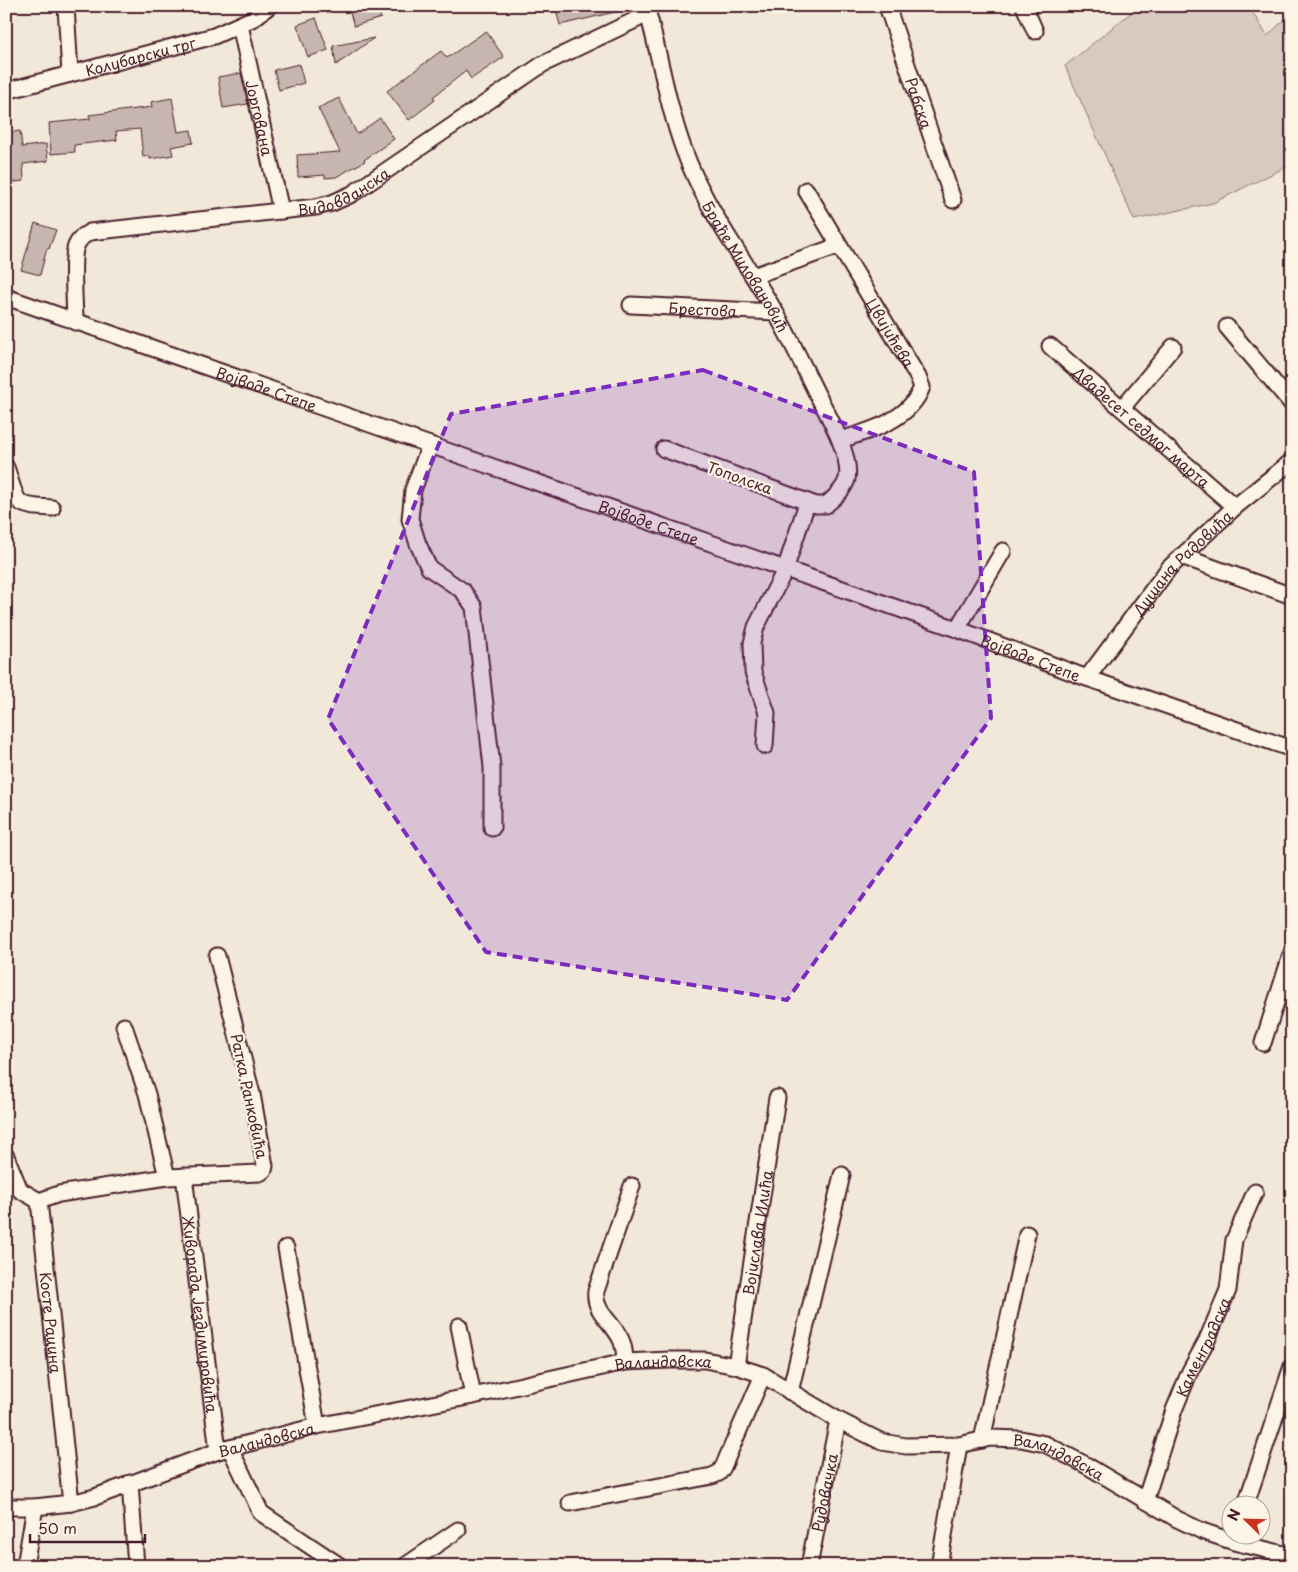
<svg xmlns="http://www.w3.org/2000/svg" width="1298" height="1572" font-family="'Playpen Sans',sans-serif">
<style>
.green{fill:#d8cac0;stroke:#917476}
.building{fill:#c7b6af;stroke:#4a1f2b}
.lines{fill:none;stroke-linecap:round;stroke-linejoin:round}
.minor-casing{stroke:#4a1f2b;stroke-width:19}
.minor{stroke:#fcf5e5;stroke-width:15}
.marked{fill:#7b2cbf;fill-opacity:0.2;stroke:#7b2cbf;stroke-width:4;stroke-dasharray:10 6;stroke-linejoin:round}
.labels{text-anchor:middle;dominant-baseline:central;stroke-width:4.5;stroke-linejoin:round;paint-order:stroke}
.street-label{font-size:15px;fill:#4a1f2b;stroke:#fcf5e5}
</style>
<rect width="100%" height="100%" fill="#f1e8da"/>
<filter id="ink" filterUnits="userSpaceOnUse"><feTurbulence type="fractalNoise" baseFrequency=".02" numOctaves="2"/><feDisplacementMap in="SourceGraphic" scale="10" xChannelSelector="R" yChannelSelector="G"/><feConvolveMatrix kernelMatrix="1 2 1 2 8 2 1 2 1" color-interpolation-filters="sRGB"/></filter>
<g filter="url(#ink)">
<polygon class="green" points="1139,6 1249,6 1267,36 1292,13 1292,164 1213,203 1134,220 1065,66"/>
<g class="building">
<polygon points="348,6 377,6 381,18 354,26"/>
<polygon points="555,6 618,6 619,11 560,25"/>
<polygon points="316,18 328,50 308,57 297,25"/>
<polygon points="486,31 504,57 471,79 466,71 433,97 435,100 409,120 387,91 441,51 447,58"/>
<polygon points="374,38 336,65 333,46"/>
<polygon points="299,64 304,83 279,90 274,70"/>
<polygon points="241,73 248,104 223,108 218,77"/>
<polygon points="172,98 178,132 191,130 193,143 171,147 173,155 150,159 150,156 143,157 140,129 116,131 117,140 74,145 75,152 51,154 49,123 90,119 89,115 152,107 151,102"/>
<polygon points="339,98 357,134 380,118 394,139 364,160 365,161 336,177 325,178 325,175 298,177 297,155 340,152 318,108"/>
<polygon points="20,131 22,147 46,144 48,161 23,164 24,181 6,183 6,133"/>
<polygon points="35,223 56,230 49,249 47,248 40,275 21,270"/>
</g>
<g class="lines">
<defs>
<g id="minor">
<polyline points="66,6 70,74"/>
<path id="s1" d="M646 6C661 58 668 113 689 163 710 215 746 262 774 310 790 337 803 366 817 394 828 415 852 456 847 479 844 490 834 498 826 505H816L664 449"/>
<path id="s2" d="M887 6 953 200"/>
<polyline points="1024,6 1035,31"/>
<path id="s3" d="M240 25 281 211"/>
<path id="s4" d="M6 91 214 36 254 18 269 6"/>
<path id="s5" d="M806 190 918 377 922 387C910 420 870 431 840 440"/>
<polyline points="753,276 838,246"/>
<path id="s6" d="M6 297 957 629 1087 678 1292 749"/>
<path id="s7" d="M631 305 775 312"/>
<path id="s8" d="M75 322C75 306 71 258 76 246 79 239 84 235 90 232L316 207 332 203 352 194 543 64 648 14"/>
<polyline points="1227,327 1292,404"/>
<path id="s9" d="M1050 346 1235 507"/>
<polyline points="1122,408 1173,347"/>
<polyline points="430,445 413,490 410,519 418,544 429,568 463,591 474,607 492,767 492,828"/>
<path d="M6 467C9 475 14 497 20 502 28 508 43 507 52 508"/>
<polyline points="1181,556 1292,596"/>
<polyline points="957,629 1003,551"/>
<path id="s10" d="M1087 678 1169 568 1235 507 1292 461"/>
<polyline points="765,746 767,713 753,672 752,643 756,627 785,570 807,503"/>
<polyline points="1263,1043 1292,952"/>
<path id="s11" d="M6 1156 20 1190 39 1201 71 1503"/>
<path id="s12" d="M184 1176 218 1451"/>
<polyline points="167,1177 260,1173 264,1170 265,1166 252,1094 217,956"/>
<polyline points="39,1201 59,1194 167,1177 147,1094 124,1026"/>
<polyline points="286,1248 317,1426"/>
<polyline points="459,1326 473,1396"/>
<path d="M625 1362C625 1355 624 1348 622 1342 615 1323 593 1313 596 1291L632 1186"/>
<path id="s13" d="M736 1366 777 1098"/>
<polyline points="790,1392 842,1175"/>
<polyline points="982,1440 1027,1234"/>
<polyline points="230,1448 261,1513 340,1566"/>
<polyline points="130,1483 136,1566"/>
<path id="s14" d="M1145 1501 1174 1410 1190 1371 1207 1340 1228 1290 1234 1240 1255 1192"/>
<polyline points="570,1503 712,1476 719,1473 723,1467 763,1375"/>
<polyline points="1246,1504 1292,1366"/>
<path id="s15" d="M6 1507H35L71 1503 95 1497 218 1451 317 1426 473 1396 625 1362 669 1360H705L736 1366 763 1375 838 1420 882 1442 906 1446 959 1445 990 1438 1021 1439 1045 1444 1084 1464 1177 1519 1202 1531 1234 1542 1292 1556"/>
<polyline points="25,1566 35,1507"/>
<polyline points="405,1566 458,1530"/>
<path id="s16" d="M809 1566 838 1420"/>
<polyline points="939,1566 959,1445"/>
</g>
</defs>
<use href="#minor" class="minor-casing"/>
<use href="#minor" class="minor"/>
</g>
</g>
<path class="marked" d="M703 370 974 472 991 718 787 1000 486 952 328 719 451 414Z"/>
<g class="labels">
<g class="street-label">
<text stroke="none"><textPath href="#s4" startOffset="139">Колубарски трг</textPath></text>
<text stroke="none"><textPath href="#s2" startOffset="102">Рабска</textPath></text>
<text stroke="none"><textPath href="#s3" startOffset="95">Јоргована</textPath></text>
<text stroke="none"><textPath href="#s8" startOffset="355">Видовданска</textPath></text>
<text stroke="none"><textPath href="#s1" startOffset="281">Браће Миловановић</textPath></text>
<text stroke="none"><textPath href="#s7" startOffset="72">Брестова</textPath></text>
<text stroke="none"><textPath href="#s5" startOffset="166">Цвијићева</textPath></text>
<text stroke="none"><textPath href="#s6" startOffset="276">Војводе Степе</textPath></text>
<text stroke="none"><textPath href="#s9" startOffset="122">Двадесет седмог марта</textPath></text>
<text transform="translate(740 477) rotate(20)">Тополска</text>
<text stroke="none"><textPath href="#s6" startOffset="681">Војводе Степе</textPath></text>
<text stroke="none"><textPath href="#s10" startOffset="150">Душана Радовића</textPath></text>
<text stroke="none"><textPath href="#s6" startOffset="1086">Војводе Степе</textPath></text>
<text transform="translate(250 1096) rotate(78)">Ратка Ранковића</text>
<text stroke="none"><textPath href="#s13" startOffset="135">Војислава Илића</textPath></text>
<text stroke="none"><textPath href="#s12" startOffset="139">Живорада Јездимировића</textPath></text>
<text stroke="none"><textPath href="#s11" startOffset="181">Косте Рацина</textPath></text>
<text stroke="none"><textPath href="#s14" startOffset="165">Каменградска</textPath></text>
<text stroke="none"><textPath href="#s15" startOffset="676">Валандовска</textPath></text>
<text stroke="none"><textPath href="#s15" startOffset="271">Валандовска</textPath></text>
<text stroke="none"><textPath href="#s15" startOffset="1096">Валандовска</textPath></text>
<text stroke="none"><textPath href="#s16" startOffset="75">Рудовачка</textPath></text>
</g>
</g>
<rect width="1298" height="1572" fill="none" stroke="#fcf5e5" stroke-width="25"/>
<rect x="12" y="12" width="1273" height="1547" fill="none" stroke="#4a1f2b" stroke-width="2" filter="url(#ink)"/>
<g transform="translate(1246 1520) rotate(293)"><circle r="24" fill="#fcf5e5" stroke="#b59f9b"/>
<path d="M0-4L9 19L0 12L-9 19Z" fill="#c8321e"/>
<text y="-8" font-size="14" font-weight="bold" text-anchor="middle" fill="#4a1f2b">N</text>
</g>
<path d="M30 1534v8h115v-8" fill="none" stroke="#4a1f2b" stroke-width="2.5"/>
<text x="38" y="1534" font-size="15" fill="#4a1f2b" stroke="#fcf5e5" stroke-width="4" paint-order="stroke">50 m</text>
</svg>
